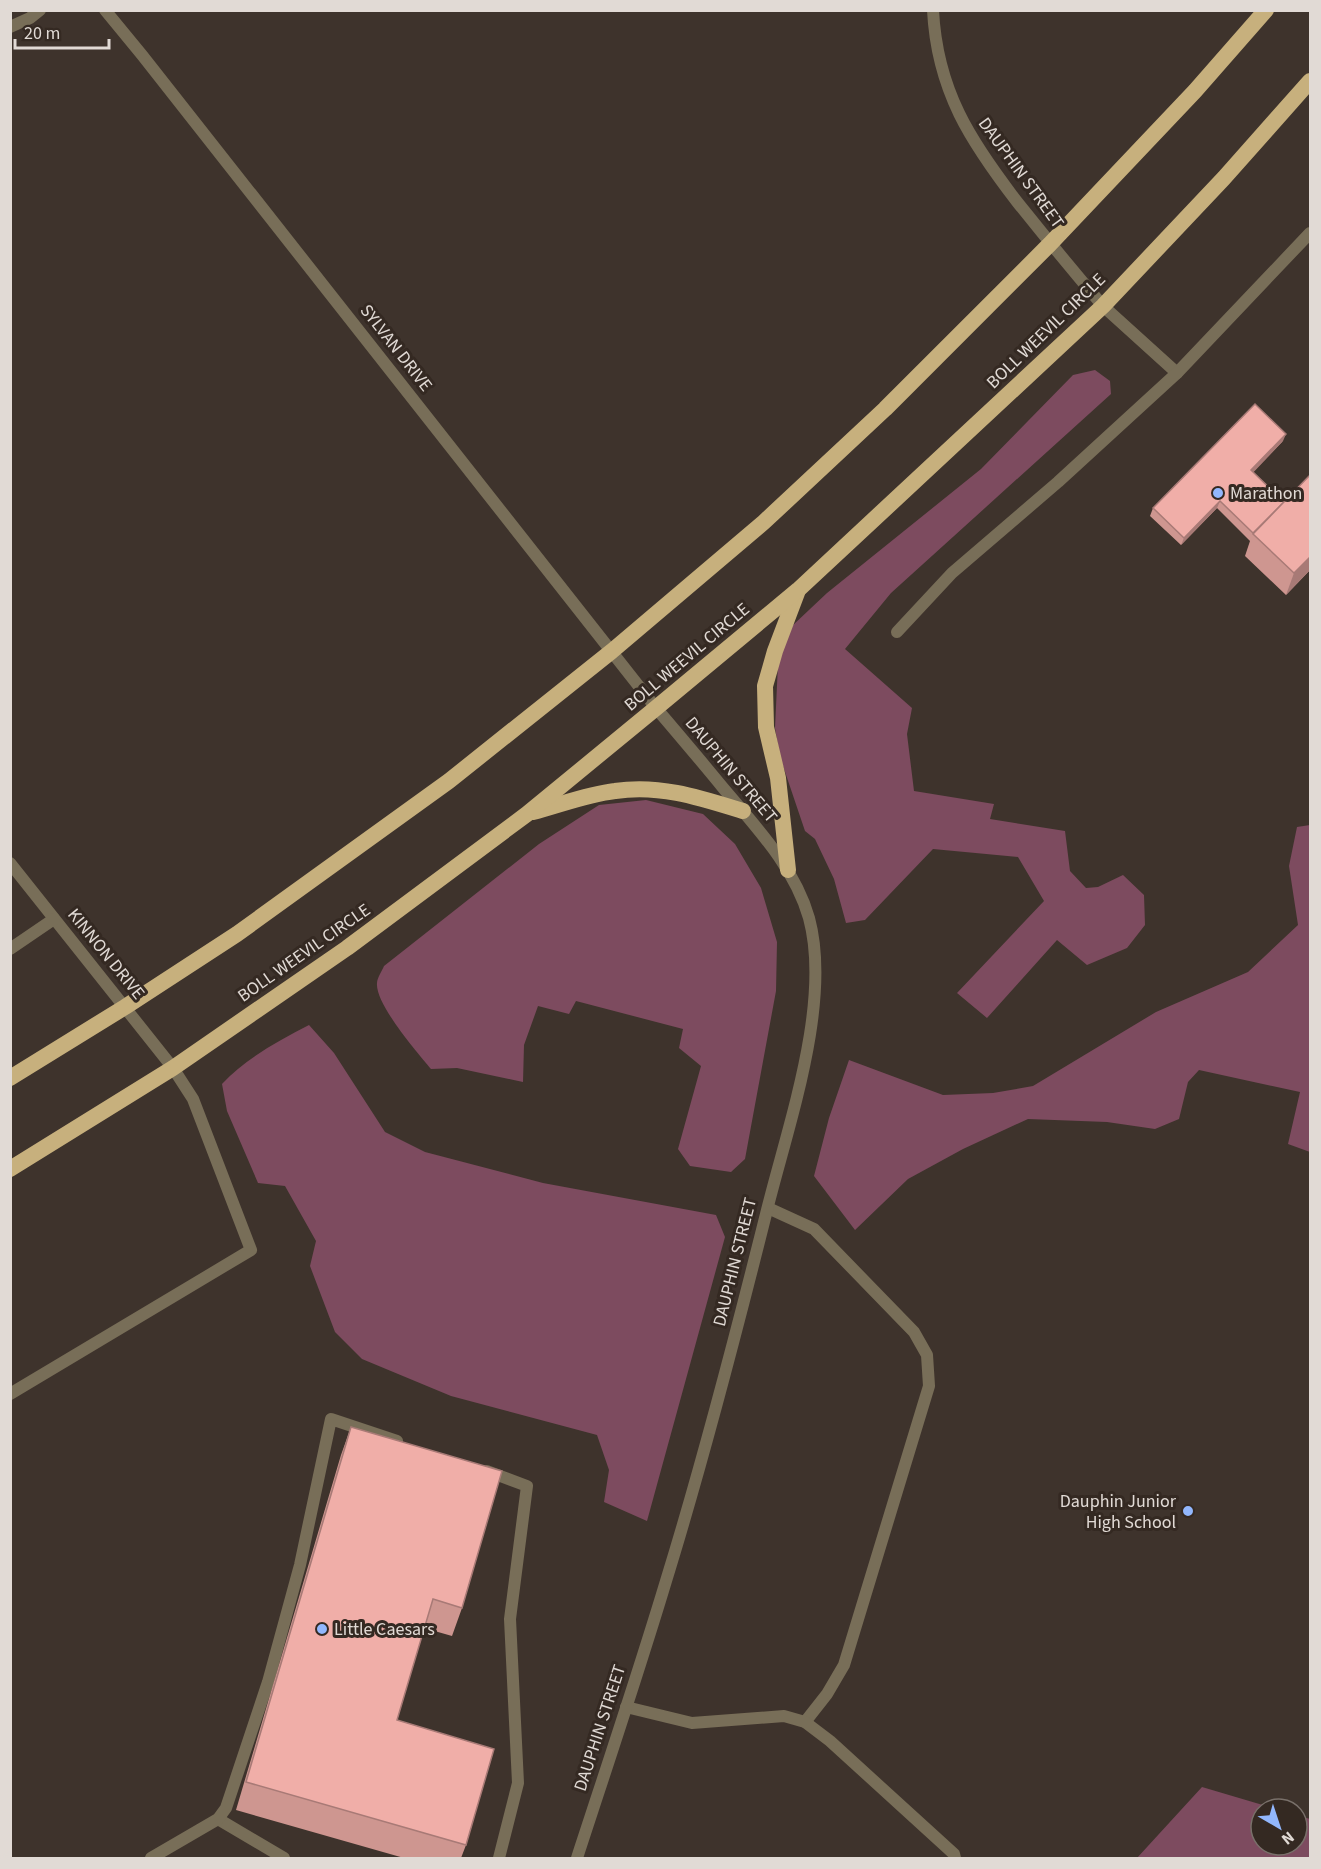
<svg xmlns="http://www.w3.org/2000/svg" width="1321" height="1869" font-family="'Source Sans 3',sans-serif">
<style>
.green{fill:#7d4b5f}
.lines{fill:none;stroke-linecap:round;stroke-linejoin:round}
.service{stroke:#786e58;stroke-width:12}
.minor{stroke:#786e58;stroke-width:12}
.tertiary{stroke:#786e58;stroke-width:12}
.trunk{stroke:#c7b07d;stroke-width:16}
.wall{fill:#ce9690}
.shaded-wall{fill:#a87a76}
.building{fill:#f0aea8;stroke:#a87a76;stroke-width:1.5}
.poi-dot{fill:#92b7fd;stroke:#342922;stroke-width:2}
.labels{text-anchor:middle;dominant-baseline:central;stroke-width:6;stroke-linejoin:round;paint-order:stroke}
.street-label{font-size:18px;fill:#e1dad5;stroke:#342922}
.poi-label{font-size:18px;fill:#e1dad5;stroke:#342922;text-anchor:start}
</style>
<rect width="100%" height="100%" fill="#3e332c"/>
<g class="green">
<polygon points="1095,370 1110,381 1111,394 891,593 845,649 912,708 907,734 914,791 994,804 990,819 1065,831 1070,871 1086,888 1098,887 1123,875 1144,895 1145,925 1127,948 1087,965 1057,940 987,1018 957,993 1044,901 1018,857 933,849 865,920 846,923 834,879 815,839 805,831 780,757 775,728 778,664 792,626 827,593 981,469 1073,375"/>
<path d="M646 800 703 814 735 844 761 888 777 942 776 991 745 1159 731 1172 690 1166 678 1149 701 1066 679 1048 683 1029 576 1001 569 1014 538 1006 524 1045 523 1082 457 1068 431 1069C417 1052 375 1004 377 983 377 978 382 971 384 966L539 844 599 805Z"/>
<polygon points="1310,825 1310,1152 1288,1144 1300,1092 1199,1070 1188,1082 1179,1119 1155,1129 1107,1122 1028,1119 963,1149 908,1179 855,1230 814,1176 829,1118 849,1060 943,1095 993,1093 1033,1086 1156,1012 1248,972 1298,925 1289,866 1297,827"/>
<path d="M309 1025 334 1053 385 1132 425 1152 543 1183 716 1215 725 1237 647 1521 604 1502 609 1470 597 1435 451 1396 362 1359 335 1332 310 1266 316 1241 285 1186 258 1183 227 1111 222 1084C245 1059 278 1041 309 1025Z"/>
<polygon points="1202,1787 1276,1809 1261,1809 1261,1845 1297,1845 1297,1815 1310,1819 1310,1858 1137,1858"/>
</g>
<g class="lines">
<g class="service">
<polyline points="1103,306 1177,373"/>
<polyline points="768,1208 814,1229 914,1332 927,1355 929,1386 844,1665 827,1694 805,1722"/>
<polyline points="10,1394 251,1250 193,1099 173,1068"/>
<polyline points="487,1471 527,1486 510,1619 518,1783 499,1858"/>
<polyline points="626,1707 692,1723 784,1716 805,1722 830,1741 954,1854 955,1858"/>
<polyline points="218,1819 284,1858"/>
<polyline points="151,1858 218,1819 226,1808 268,1682 300,1565 331,1419 397,1441"/>
</g>
<g class="minor">
<polyline points="105,10 142,55 656,708"/>
<polyline points="10,27 30,18 40,10"/>
<polyline points="897,632 952,573 1058,482 1177,373 1310,233"/>
<polyline points="10,863 173,1068"/>
<polyline points="10,949 54,919"/>
</g>
<g class="tertiary">
<path d="M933 10C937 91 971 142 1018 203 1046 238 1074 272 1103 306"/>
<path d="M577 1858C607 1766 638 1674 666 1581 704 1458 736 1334 767 1210 788 1125 832 1003 809 918 795 868 757 828 724 789 702 762 679 735 656 708"/>
</g>
<g class="trunk">
<path d="M533 812C560 805 588 794 615 791 660 784 701 798 743 811"/>
<polyline points="788,870 778,778 766,727 765,686 775,651 797,593"/>
<polyline points="10,1078 125,1007 237,934 449,781 612,651 764,522 885,409 1050,244 1195,91 1266,10"/>
<polyline points="10,1169 173,1068 347,948 527,814 656,708 798,590 1103,306 1224,178 1310,81"/>
</g>
</g>
<g class="wall">
<polygon points="1283,441 1253,472 1284,502 1311,476 1311,569 1286,595 1245,556 1250,541 1217,508 1181,545 1150,516 1153,508"/>
<polygon points="351,1427 462,1608 452,1636 424,1628 397,1720 466,1845 461,1858 404,1858 236,1810 341,1455"/>
</g>
<g class="shaded-wall">
<polygon points="1286,434 1283,441 1248,478 1251,470"/>
<polygon points="1220,501 1217,508 1181,545 1184,538"/>
<polygon points="1311,556 1311,569 1286,595 1294,573"/>
</g>
<g class="building">
<polygon points="1255,404 1286,434 1251,470 1284,502 1253,533 1220,501 1184,538 1153,508"/>
<polygon points="1310,475 1311,476 1311,556 1294,573 1253,534"/>
<polygon points="351,1427 502,1471 462,1608 433,1599 397,1720 494,1749 466,1845 246,1782"/>
</g>
<g class="poi-dot">
<circle cx="1218" cy="493" r="6"/>
<circle cx="1188" cy="1511" r="6"/>
<circle cx="322" cy="1629" r="6"/>
</g>
<g class="labels">
<g class="street-label">
<text transform="translate(1021 173) rotate(54)">DAUPHIN STREET</text>
<text transform="translate(1046 331) rotate(-44)">BOLL WEEVIL CIRCLE</text>
<text transform="translate(396 348) rotate(52)">SYLVAN DRIVE</text>
<text transform="translate(687 657) rotate(-40)">BOLL WEEVIL CIRCLE</text>
<text transform="translate(731 770) rotate(50)">DAUPHIN STREET</text>
<text transform="translate(304 953) rotate(-35)">BOLL WEEVIL CIRCLE</text>
<text transform="translate(106 954) rotate(51)">KINNON DRIVE</text>
<text transform="translate(735 1262) rotate(-76)">DAUPHIN STREET</text>
<text transform="translate(600 1728) rotate(-72)">DAUPHIN STREET</text>
</g>
<g class="poi-label">
<text x="1230" y="493">Marathon</text>
<text x="1176" y="1501" text-anchor="end">Dauphin Junior<tspan x="1176" dy="21">High School</tspan></text>
<text x="334" y="1629">Little Caesars</text>
</g>
</g>
<rect width="1321" height="1869" fill="none" stroke="#e1dad5" stroke-width="24"/>
<g transform="translate(1279 1827) rotate(141)"><circle r="28" fill="#342922" stroke="#79706a" stroke-width="1.5"/>
<path d="M0-4.5L10 22L0 15L-10 22Z" fill="#92b7fd"/>
<text y="-9" font-size="16" font-weight="bold" text-anchor="middle" fill="#e1dad5">N</text>
</g>
<path d="M15 39v9h94v-9" fill="none" stroke="#e1dad5" stroke-width="3"/>
<text x="24" y="39" font-size="18" fill="#e1dad5" stroke="#342922" stroke-width="4.5" paint-order="stroke">20 m</text>
</svg>
